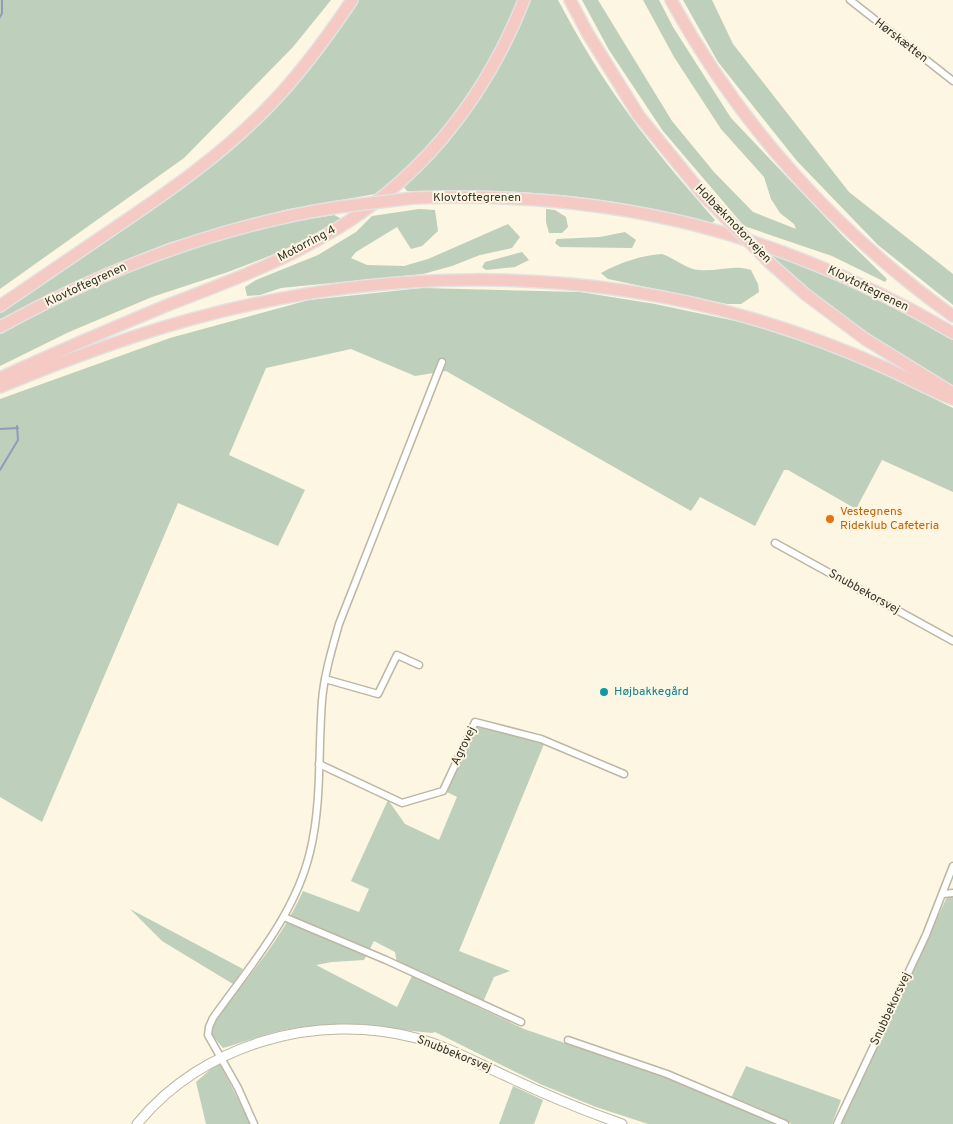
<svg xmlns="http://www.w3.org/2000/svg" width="953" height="1124" font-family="Overpass,sans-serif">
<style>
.green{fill:#becfbb}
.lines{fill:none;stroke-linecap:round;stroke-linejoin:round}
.stream{stroke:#8f9db7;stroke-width:2}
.street-casing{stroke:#bdb6a4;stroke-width:9}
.secondary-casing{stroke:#bdb6a4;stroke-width:11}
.highway-casing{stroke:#e3e2e1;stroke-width:14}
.street{stroke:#fff;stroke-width:6}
.secondary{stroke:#fff;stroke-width:9}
.highway{stroke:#f5c9c4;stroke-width:11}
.highway-bridge-casing{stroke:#e3e2e1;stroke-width:14;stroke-linecap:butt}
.highway-bridge{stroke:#f5c9c4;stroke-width:11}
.food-dot{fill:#e8710a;stroke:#fcf6e2;stroke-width:2}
.culture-dot{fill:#0f9aa8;stroke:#fcf6e2;stroke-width:2}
.labels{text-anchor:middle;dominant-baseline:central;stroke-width:4;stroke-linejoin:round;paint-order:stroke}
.street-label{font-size:12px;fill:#35322b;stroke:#fcf6e2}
.food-label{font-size:12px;fill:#c56008;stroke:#fcf6e2;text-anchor:start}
.culture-label{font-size:12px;fill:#0d838f;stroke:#fcf6e2;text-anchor:start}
</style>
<rect width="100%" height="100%" fill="#fcf6e2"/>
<g class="green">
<polygon points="0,0 331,0 293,47 184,158 0,289"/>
<polygon points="357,0 521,0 488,69 435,142 381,193 289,209 241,221 168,243 105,268 0,320 0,310 228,149"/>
<path d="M530 0H558C575 32 594 65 615 95 645 139 680 180 715 220L712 223C658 209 603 198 547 194 501 190 453 190 407 191L403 186C460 134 504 73 530 0Z"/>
<polygon points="582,0 598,0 672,121 714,172 753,212 796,229 794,224 780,213 771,199 764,177 721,129 674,57 643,0 659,0 673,27 731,118 843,236 887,279 885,282 832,256 744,226 663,131 609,50"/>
<polygon points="683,0 712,0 733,44 849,192 953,274 953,305 878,245 797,161 718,62"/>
<polygon points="419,209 435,210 438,231 422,246 411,249 397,227 356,252 351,258 367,265 404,266 428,259 508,224 520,237 512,248 480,255 452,266 423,274 281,288 260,295 247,296 245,287 256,280 318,255 356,232 372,216"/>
<polygon points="546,209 555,210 566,217 568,227 562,233 549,233 546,222"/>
<polygon points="334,215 342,219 308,241 228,272 152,297 69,332 0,366 0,334 86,289 204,242 259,227"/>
<polygon points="625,232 636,240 632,248 560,247 555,243 557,239 600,237"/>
<polygon points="522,252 529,260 515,267 486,270 482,267 485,262"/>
<path d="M769 252 871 294 953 339V386C887 349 824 307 769 254Z"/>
<path d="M662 254C674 258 688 270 699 270 717 272 734 264 751 270L758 284 759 292 741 304H727L608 279 601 273C619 263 642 255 662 254Z"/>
<polygon points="422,288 580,292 655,304 745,323 842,354 953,408 953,492 882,460 856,509 788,470 784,470 755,526 700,497 691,511 446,371 415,376 351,349 266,368 229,455 305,490 278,546 178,503 42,822 0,797 0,399 170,338 309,300"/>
<path d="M478 724 544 744 459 951 510 971 494 977 483 1002 397 963 395 952 374 941 364 960 332 962 316 965 397 1007 412 976 524 1029 667 1078 779 1124H648L596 1107 540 1084 435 1032 432 1033C384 1028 337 1020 289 1029 267 1033 244 1042 223 1048L211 1034 215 1020C248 977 281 940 303 891L359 912 369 889 351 881 388 800 405 824 439 840 457 797 447 792Z"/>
<polygon points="947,897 953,897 953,1124 840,1124"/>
<polygon points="130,909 243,969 233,984 162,941"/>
<polygon points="219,1062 251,1124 206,1124 196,1082"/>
<polygon points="746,1066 841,1100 832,1124 792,1124 731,1098"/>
<polygon points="513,1086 543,1100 534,1124 499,1124"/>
</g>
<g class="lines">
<g class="stream">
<polyline points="0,17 2,13 2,0"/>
<polyline points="0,429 18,428"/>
<polyline points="0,470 18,440 17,426"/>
</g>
<defs>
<g id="street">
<polyline points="850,0 953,81"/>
<polyline points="775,543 953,641"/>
<polyline points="325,679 378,694 397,655 419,665"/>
<polyline points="319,764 402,803 443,791 475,722 541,739 624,774"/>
<polyline points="943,894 953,893"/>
<polyline points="284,917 386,960 521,1022"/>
<polyline points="568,1040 667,1074 785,1124"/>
<path d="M254 1124 238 1088 208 1035 209 1027 213 1018C250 966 295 915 310 852 322 803 318 751 322 701 324 675 332 649 339 624L442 362"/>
<polyline points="837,1124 926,935 953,866"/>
</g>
<path id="secondary" d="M137 1124C203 1043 317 1012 416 1038 447 1046 477 1063 506 1076 544 1094 582 1110 622 1124"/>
<g id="highway">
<polyline points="570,0 588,34 639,116 705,197"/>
<path d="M671 0C740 126 837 233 953 316"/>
<path d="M413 198C614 190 780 232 953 333"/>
<polyline points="771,264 805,294 865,339 951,392"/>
<path d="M0 306C39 279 78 253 116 227 168 192 221 155 265 110 298 77 326 39 352 0"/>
<path d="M0 327C107 268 218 226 339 207"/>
<path d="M0 378C54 353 108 330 163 307 216 286 270 267 319 239 416 186 484 102 524 0"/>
<path d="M0 387C63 361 126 337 192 319 374 269 568 265 750 318 795 331 838 347 881 366 905 376 928 390 953 399"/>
</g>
</defs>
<use href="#street" class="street-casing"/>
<use href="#secondary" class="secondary-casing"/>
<use href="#highway" class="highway-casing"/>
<use href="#street" class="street"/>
<use href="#secondary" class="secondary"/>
<use href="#highway" class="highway"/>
<defs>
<g id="highway-bridge">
<polyline points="705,197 771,264"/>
<polyline points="339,207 413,198"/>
</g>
</defs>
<use href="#highway-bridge" class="highway-bridge-casing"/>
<use href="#highway-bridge" class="highway-bridge"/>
</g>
<circle class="food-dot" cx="830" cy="519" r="5"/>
<circle class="culture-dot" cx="604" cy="692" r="5"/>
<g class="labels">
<g class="street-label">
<text transform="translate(901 41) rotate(38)">Hørskætten</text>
<text x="477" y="198">Klovtoftegrenen</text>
<text transform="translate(733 224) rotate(46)">Holbækmotorvejen</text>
<text transform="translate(307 244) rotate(-28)">Motorring 4</text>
<text transform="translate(86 285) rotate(-25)">Klovtoftegrenen</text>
<text transform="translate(868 289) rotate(26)">Klovtoftegrenen</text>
<text transform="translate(864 592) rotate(29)">Snubbekorsvej</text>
<text transform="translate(464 746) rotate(-64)">Agrovej</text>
<text transform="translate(891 1009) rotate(-65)">Snubbekorsvej</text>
<text transform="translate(454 1054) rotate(22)">Snubbekorsvej</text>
</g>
<g class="food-label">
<text x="840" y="512">Vestegnens<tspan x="840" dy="14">Rideklub Cafeteria</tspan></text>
</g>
<g class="culture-label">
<text x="614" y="692">Højbakkegård</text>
</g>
</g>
</svg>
